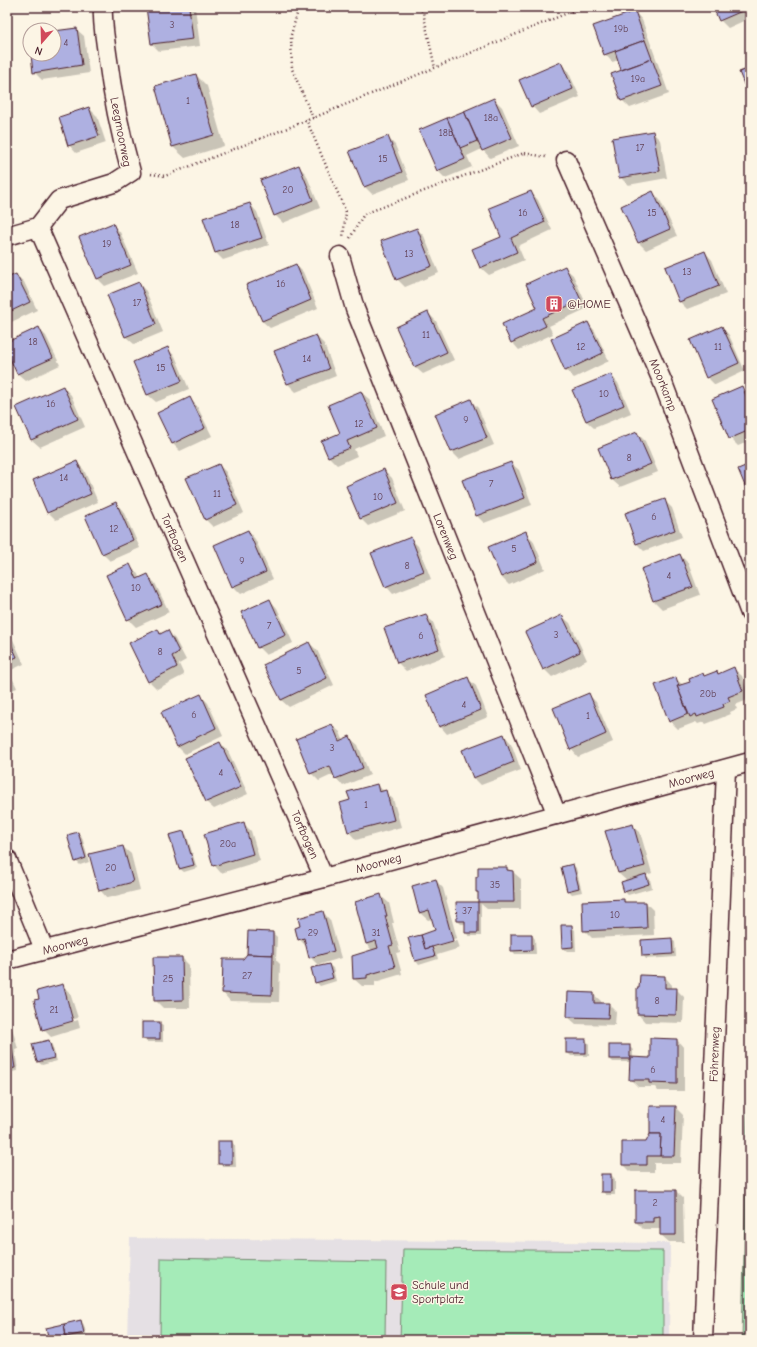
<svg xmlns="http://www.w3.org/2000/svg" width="757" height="1347" font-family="'Comic Neue',sans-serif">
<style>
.built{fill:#e5e0e4}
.green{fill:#a5ebb8;stroke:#788572}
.shadow{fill:#0003}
.building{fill:#aeb0e1;stroke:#4a1f2b}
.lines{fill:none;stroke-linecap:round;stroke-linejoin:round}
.minor-casing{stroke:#4a1f2b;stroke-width:21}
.path{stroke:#4a1f2b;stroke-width:2.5;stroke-dasharray:1 3;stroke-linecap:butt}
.minor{stroke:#fcf5e5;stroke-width:18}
.labels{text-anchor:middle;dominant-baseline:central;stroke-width:3;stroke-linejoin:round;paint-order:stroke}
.number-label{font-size:10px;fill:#634358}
.street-label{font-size:12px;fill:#4a1f2b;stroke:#fcf5e5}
.poi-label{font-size:12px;fill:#4a1f2b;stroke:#fcf5e5;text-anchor:start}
</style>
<rect width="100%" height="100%" fill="#fcf5e5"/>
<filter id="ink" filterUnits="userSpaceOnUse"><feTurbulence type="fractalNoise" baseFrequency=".025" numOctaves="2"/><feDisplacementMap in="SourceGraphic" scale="8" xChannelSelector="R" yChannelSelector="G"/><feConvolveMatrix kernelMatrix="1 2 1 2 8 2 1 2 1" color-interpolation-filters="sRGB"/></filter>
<g filter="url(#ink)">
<polygon class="built" points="130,1238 670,1243 669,1340 127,1340"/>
<g class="green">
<polygon points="750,997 750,1340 742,1340"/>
<polygon points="403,1249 663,1251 663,1340 400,1340"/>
<polygon points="161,1258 386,1262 385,1340 160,1340"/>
</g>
<g class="shadow">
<polygon points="147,7 195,7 200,46 159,51 152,44"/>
<polygon points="714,7 750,7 750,18 728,28 720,20"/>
<polygon points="635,12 642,20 669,94 630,108 622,100 623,71 619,60 612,62 605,54"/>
<polygon points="76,29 84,36 89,73 42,80 34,72 32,54 54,54 54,32"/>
<polygon points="561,63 568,71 580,97 539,114 532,106"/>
<polygon points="196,75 207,86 224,146 185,158 173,147 156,86"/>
<polygon points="494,99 502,107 519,146 490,158 482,149 467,156 472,167 445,178 438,171 420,131"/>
<polygon points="89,108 97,116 106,143 76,153 69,145"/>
<polygon points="653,133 660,140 667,178 628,185 620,177"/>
<polygon points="387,137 395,145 409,180 372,194 365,187"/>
<polygon points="298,166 306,174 320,208 283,223 275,215"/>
<polygon points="531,192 538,200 552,230 518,246 524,260 489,275 481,268 473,249 502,237"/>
<polygon points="653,192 660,200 677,236 646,250 639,243 622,206"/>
<polygon points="250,204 257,212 269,245 223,260 216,253 204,219"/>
<polygon points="112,224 120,232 138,273 105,286 98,279"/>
<polygon points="417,229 424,236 439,273 405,287 397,279"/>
<polygon points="705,252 712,260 726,294 687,309 680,302 666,267"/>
<polygon points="296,265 303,272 318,308 270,328 262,321"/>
<polygon points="565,268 573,275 588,308 549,326 553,334 519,350 512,342 538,309"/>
<polygon points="16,275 24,282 37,310 7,324 7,279"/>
<polygon points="138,283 146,291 163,332 134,344 126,337 109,295"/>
<polygon points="428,313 436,321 454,360 423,374 415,367 397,327"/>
<polygon points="588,323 595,331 609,361 574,378 566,370"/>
<polygon points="722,327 729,335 745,371 715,385 707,377"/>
<polygon points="38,328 46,336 60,365 26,381 18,374 7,350 7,343"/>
<polygon points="316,336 324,344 336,376 296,392 288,384 275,352"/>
<polygon points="167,349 175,356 189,389 156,402 148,395 135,362"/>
<polygon points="611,375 618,383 631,413 594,428 586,421"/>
<polygon points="63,387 71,395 85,427 40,447 32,440 18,408"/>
<polygon points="742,388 750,397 750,441 738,446 730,438"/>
<polygon points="361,392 369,399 384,436 354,449 357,456 337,465 329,457 323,442 341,434"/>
<polygon points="190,399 197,406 212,436 180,451 172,443"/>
<polygon points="471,401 478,408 494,445 459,459 452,452 437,414"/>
<polygon points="637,433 645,441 658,472 620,487 612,480 599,448"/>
<polygon points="77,462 84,470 98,502 56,520 48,512"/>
<polygon points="511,463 519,470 532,505 484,523 476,515"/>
<polygon points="219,465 226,472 244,513 213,527 205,519"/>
<polygon points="384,470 392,478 405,511 368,526 361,519 347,486"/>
<polygon points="664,500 672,508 682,537 644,551 636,543"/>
<polygon points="116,503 123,511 140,548 110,561 103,554 86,517"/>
<polygon points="248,531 255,539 273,579 241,594 233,586"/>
<polygon points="525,533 533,540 545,569 509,585 501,577 489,548"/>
<polygon points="410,538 418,546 431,579 393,594 386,586"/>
<polygon points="680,555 688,563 700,595 662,609 654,601 642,569"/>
<polygon points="129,565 137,573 140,578 147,575 155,583 169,612 136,627 128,619"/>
<polygon points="270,600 277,608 293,643 266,655 258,647"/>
<polygon points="425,615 433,622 445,656 406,671 398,663 386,629"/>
<polygon points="562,616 570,623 587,660 552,677 544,669"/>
<polygon points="7,630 10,633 24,664 9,671 17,688 7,692"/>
<polygon points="157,630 162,634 167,631 175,639 186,660 179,664 184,675 157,689 149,681"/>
<polygon points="309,643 317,650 334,685 289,707 281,700"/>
<polygon points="734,669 742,676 750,699 735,705 737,709 730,712 731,714 706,724 704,722 698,724 696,722 678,729 670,721 675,678 683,685 717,672 719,674"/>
<polygon points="468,679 476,686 488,717 447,734 440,726"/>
<polygon points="200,695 208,703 223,736 185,754 177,746"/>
<polygon points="589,695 596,702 613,742 578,757 571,749"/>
<polygon points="332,725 340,732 343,740 350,738 358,745 370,775 343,786 336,778 334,774 319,781 311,773"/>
<polygon points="504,735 511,743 521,770 481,785 473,777"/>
<polygon points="220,743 228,751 248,794 214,809 206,802"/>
<polygon points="377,785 393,799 401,827 356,840 349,832 341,803 351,801"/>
<polygon points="243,823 251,831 260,861 221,873 214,865"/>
<polygon points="632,825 640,832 652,873 646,875 650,879 652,888 628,895 625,892 622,882 627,881 618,873"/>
<polygon points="184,832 187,836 197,868 184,872 180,869 170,836"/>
<polygon points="78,833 82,837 89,862 80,865 76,861"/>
<polygon points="123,847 131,854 140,890 107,898 100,890"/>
<polygon points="573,865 576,868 582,892 572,894 568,890"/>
<polygon points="507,868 510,871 513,872 521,879 521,909 487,909 481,904 481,936 469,936 466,933 466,924 461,924 458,921 457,903 479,903 479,894 477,892 477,878"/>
<polygon points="435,880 443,888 457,938 430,946 432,948 457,940 460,948 437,955 438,959 419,965 416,961 409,939 436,931 433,919 428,920 420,913 413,887"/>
<polygon points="381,896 389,903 394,923 392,923 400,952 396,953 402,974 375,982 375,986 362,986 354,979 373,951 366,944 356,903"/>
<polygon points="624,900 627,903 646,903 653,910 654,935 592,938 584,930"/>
<polygon points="323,912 330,920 341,958 318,965 310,957 308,948 299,939 302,927"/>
<polygon points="571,926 575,930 576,951 567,951 563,948"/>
<polygon points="273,933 277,937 276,960 280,964 279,1002 230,1001 223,993 224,960 244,960"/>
<polygon points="532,935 535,939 536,954 515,954 512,950"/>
<polygon points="671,939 675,942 676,957 646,959 643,955"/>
<polygon points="182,958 189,965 190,1008 163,1008 155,1000"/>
<polygon points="329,965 333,968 336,981 320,986 316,982"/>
<polygon points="665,977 672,985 672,989 676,989 684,997 683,1023 645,1022 638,1014 638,989"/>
<polygon points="62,985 70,993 78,1018 47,1027 47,1029 78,1020 80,1028 51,1037 43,1029"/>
<polygon points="593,994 601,1001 601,1004 608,1004 616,1012 615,1025 576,1024 568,1017"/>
<polygon points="7,1010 18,1049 15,1050 18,1071 11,1072 7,1068"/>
<polygon points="159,1023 163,1026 163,1042 147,1042 143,1039"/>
<polygon points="586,1040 589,1044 589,1056 571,1056 567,1052"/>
<polygon points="677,1040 684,1048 684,1091 658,1091 655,1087 638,1087 630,1079 631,1062 613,1062 610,1059 629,1046 633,1050 633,1058 651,1059"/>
<polygon points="49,1041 52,1045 57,1061 42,1065 38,1062 34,1045"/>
<polygon points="675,1107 683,1115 681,1163 654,1163 654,1172 631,1172 623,1164 647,1143"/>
<polygon points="232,1142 235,1146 236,1167 223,1167 219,1163"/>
<polygon points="611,1175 615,1179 615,1195 606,1195 602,1191"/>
<polygon points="676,1191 683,1198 684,1242 669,1242 661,1235 661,1229 643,1229 636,1222"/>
<polygon points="81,1321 84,1325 87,1337 71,1340 50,1340 47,1328"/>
</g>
<g class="building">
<polygon points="146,7 189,7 193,39 151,44"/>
<polygon points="713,7 748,7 749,8 719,21"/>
<polygon points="635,11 645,40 604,55 593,26"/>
<polygon points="77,28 82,65 33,73 31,54 54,54 54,31"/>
<polygon points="28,35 30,35 30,50"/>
<polygon points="645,40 652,59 621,70 615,51"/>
<polygon points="652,59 662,86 621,101 611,74"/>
<polygon points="561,62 573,89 531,107 519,80"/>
<polygon points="750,68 750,99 739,72"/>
<polygon points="196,74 214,135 172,147 155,86"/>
<polygon points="494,98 512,138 482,151 464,111"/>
<polygon points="89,107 99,136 68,146 59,117"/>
<polygon points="464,111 477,141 460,148 447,118"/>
<polygon points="447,118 465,159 437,171 419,130"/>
<polygon points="653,131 660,171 619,178 612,138"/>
<polygon points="388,136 402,172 364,187 349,151"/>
<polygon points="299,165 313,200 274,216 260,180"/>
<polygon points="531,191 545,222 511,238 517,252 480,268 472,249 501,237 489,208"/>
<polygon points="653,191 670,229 638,243 621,206"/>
<polygon points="250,203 262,238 215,253 203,218"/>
<polygon points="113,223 131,265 97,279 79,237"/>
<polygon points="417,228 432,266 396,280 381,241"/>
<polygon points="705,251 719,286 679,302 665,267"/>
<polygon points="296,264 311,300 262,321 246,285"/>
<polygon points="565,266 581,300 542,318 546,326 511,343 502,324 537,308 526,284"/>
<polygon points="16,274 30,302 7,313 7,278"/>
<polygon points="139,282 156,324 125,337 107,295"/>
<polygon points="428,312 447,352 414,367 396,327"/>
<polygon points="588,322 603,353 565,371 551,339"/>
<polygon points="722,326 739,363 706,378 690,340"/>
<polygon points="39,327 53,358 17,374 7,352 7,342"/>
<polygon points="316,335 329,369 287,384 274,351"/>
<polygon points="168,347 182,381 147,395 133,362"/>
<polygon points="611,374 624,405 586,421 572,390"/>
<polygon points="63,386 78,419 31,440 16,407"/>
<polygon points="742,386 750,405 750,430 729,439 712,399"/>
<polygon points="361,391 377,428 347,441 350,448 328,457 321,441 340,433 328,405"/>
<polygon points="190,397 205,428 172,444 157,413"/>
<polygon points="471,399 487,438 451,452 435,414"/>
<polygon points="637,432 651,464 611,480 598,448"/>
<polygon points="77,461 91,494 47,513 33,480"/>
<polygon points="511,462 525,498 476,516 462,480"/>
<polygon points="219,464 237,505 205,520 186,478"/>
<polygon points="750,464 750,498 738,469"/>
<polygon points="384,469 398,503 360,519 346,486"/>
<polygon points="665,499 675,530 636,544 625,513"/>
<polygon points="116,502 133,540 102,554 85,516"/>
<polygon points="248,530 266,572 232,587 214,545"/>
<polygon points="526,531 538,562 501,577 488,547"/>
<polygon points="411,537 424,571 385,587 371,553"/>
<polygon points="680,554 693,587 653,601 641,569"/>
<polygon points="130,564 137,579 148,574 162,604 127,620 106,575"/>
<polygon points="270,599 286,635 257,648 241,612"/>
<polygon points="426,614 439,649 397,663 384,628"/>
<polygon points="562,615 580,652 543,670 525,632"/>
<polygon points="158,629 160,634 168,630 179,652 172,656 177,667 148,682 129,643"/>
<polygon points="7,635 17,657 7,661"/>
<polygon points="309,642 327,678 281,700 263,665"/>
<polygon points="734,667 743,691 728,697 730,701 723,704 724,707 697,717 696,714 690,717 677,686 690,682 689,679 703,673 704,676 717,671 718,674"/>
<polygon points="468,677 481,710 439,727 426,695"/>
<polygon points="676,677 679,686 677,686 688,714 669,722 655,685"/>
<polygon points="589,693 606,734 570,750 553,708"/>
<polygon points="201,694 216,728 177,747 161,712"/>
<polygon points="332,724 339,741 350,736 363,768 335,779 330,766 310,774 296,739"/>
<polygon points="504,734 514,762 473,778 462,750"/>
<polygon points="220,742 241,787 206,802 185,758"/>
<polygon points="377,784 379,792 386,790 394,820 348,832 340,803 350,800 347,792"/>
<polygon points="244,822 253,854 213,866 204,834"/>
<polygon points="633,824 645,866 618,873 605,831"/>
<polygon points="184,831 194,865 179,869 169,835"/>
<polygon points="78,832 86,858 75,862 67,835"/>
<polygon points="123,846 133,882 99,891 89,854"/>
<polygon points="573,864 579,888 567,891 561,867"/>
<polygon points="478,867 507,867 507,870 513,871 514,902 478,902 478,892 476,892 476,877 478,877"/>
<polygon points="646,874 649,884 624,892 621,882"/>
<polygon points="436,879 453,941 425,949 421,935 435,930 429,910 419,913 412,886"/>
<polygon points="381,894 387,916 385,916 393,945 389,946 395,967 367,975 367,978 353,979 352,956 378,948 376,941 366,944 355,902"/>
<polygon points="624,899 624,902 646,902 647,928 583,931 582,901"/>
<polygon points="456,902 478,902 478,933 465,933 465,921 457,921"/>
<polygon points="323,911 334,951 309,958 304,938 298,940 295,928 300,926 298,918"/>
<polygon points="561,925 572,925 573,947 562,948"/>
<polygon points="248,931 273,932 273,955 247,954"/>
<polygon points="511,934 532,934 532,950 511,951"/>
<polygon points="421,935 425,949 432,947 435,956 415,961 408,938"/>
<polygon points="672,938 673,954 642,956 641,940"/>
<polygon points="247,954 273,955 272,995 222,993 223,959 243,959"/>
<polygon points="153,957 182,957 183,1000 154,1001"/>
<polygon points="329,964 333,978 315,983 311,968"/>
<polygon points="640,975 665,976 665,988 677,988 676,1015 637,1014 637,988 639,988"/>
<polygon points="63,984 73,1021 42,1030 34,1000 39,999 37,991"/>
<polygon points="568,992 594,993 594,1003 609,1003 608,1018 567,1017"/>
<rect x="142" y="1022" width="18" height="17"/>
<polygon points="7,1027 11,1042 7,1043"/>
<polygon points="650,1038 677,1039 677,1084 649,1083 649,1080 629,1080 630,1057 650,1058"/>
<rect x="566" y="1039" width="20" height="14"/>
<polygon points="49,1040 54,1058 37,1062 32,1044"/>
<polygon points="11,1042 15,1068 7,1069 7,1043"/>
<rect x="609" y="1045" width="21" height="14"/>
<polygon points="650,1106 676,1106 674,1156 660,1156 661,1134 650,1134"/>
<polygon points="650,1134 661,1134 660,1156 647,1156 647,1165 622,1165 622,1142 646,1142"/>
<rect x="218" y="1141" width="14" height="23"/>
<rect x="601" y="1174" width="10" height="18"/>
<polygon points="635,1190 676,1190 676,1235 660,1235 660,1216 653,1217 653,1222 635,1222"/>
<polygon points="81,1320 84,1333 66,1337 64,1324"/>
<polygon points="64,1324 66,1337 49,1340 46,1328"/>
</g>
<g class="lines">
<defs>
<g id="minor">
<path id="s1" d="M566 160 663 383 750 613"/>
<path d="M38 227 59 200 114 183 131 172C120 133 112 93 107 53 105 38 102 22 103 7"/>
<path id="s2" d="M7 236 38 227 324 878"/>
<path id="s3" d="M340 256 355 309 557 815"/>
<polyline points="7,859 44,949"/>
<path id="s4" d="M7 960 324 878 750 762"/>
<path id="s5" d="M703 1340 726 769"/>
</g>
</defs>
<use href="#minor" class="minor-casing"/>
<g class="path">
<polyline points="299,7 291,35 292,69 313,118"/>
<polyline points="419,7 423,12 435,68"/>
<polyline points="306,119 346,212 343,237"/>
<polyline points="151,174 165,176 313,118 582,7"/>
<polyline points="350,238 364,214 524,153 546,157"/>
</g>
<use href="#minor" class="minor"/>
</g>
</g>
<defs>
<symbol id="building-square" viewBox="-11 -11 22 22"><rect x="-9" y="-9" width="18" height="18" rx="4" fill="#d1495b" stroke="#fcf5e5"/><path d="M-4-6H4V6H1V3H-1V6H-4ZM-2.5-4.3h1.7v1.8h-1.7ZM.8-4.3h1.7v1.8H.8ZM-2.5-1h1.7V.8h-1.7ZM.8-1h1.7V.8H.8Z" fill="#fff"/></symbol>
<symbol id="school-square" viewBox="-11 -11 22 22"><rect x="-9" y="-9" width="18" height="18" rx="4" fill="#d1495b" stroke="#fcf5e5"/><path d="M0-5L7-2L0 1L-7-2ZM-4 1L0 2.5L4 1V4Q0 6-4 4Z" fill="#fff"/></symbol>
</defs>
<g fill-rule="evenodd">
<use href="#building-square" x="544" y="294" width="20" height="20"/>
<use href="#school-square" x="389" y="1282" width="20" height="20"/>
</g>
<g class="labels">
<g class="number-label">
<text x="172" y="25">3</text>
<text x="621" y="29">19b</text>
<text x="66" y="43">4</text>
<text x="638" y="79">19a</text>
<text x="188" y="101">1</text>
<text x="491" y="118">18a</text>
<text x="446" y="133">18b</text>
<text x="640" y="148">17</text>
<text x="383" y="159">15</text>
<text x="288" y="190">20</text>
<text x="523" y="213">16</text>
<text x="652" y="213">15</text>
<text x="235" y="225">18</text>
<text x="107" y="244">19</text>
<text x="409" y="254">13</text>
<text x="687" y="272">13</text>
<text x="281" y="284">16</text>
<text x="137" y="303">17</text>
<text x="426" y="335">11</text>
<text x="33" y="342">18</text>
<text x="581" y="347">12</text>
<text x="718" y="347">11</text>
<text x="307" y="359">14</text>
<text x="161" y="368">15</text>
<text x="604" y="394">10</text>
<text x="51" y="404">16</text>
<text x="466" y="420">9</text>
<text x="359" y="424">12</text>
<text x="629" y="458">8</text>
<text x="64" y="478">14</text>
<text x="491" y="484">7</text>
<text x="217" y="494">11</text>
<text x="378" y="497">10</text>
<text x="654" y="517">6</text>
<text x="114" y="529">12</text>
<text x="514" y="549">5</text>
<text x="242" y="561">9</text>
<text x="407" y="566">8</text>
<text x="669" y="576">4</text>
<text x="136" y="588">10</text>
<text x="269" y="626">7</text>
<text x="556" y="635">3</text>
<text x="421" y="636">6</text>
<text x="160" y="652">8</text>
<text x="299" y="671">5</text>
<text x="708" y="694">20b</text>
<text x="464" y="705">4</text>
<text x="194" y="715">6</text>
<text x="588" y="716">1</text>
<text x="332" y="748">3</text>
<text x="221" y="773">4</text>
<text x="366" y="805">1</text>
<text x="228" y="844">20a</text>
<text x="111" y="868">20</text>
<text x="495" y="885">35</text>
<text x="467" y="911">37</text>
<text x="615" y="915">10</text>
<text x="313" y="933">29</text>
<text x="376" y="933">31</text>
<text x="247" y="976">27</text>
<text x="168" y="979">25</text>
<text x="657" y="1001">8</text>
<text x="54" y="1010">21</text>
<text x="653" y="1070">6</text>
<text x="663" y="1120">4</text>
<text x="655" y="1203">2</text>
</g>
<g class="street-label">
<text transform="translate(121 132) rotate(79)">Leegmoorweg</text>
<text stroke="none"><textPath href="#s1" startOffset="245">Moorkamp</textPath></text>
<text stroke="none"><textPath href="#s3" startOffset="300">Lorenweg</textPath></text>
<text stroke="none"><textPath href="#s2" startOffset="372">Torfbogen</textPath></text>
<text stroke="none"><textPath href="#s4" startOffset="708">Moorweg</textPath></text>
<text stroke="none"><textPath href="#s2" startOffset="696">Torfbogen</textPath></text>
<text stroke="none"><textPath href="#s4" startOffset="384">Moorweg</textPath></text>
<text stroke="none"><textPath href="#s4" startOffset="60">Moorweg</textPath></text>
<text stroke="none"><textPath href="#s5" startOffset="286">Föhrenweg</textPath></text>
</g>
<g class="poi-label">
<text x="567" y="304">@HOME</text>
<text x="412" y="1285">Schule und<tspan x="412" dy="14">Sportplatz</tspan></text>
</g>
</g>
<rect width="757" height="1347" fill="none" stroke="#fcf5e5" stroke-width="24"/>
<rect x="12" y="12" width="733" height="1323" fill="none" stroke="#4a1f2b" stroke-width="1.5" filter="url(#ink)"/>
<g transform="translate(42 42) rotate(200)"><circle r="19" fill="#fcf5e5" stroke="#b59f9b"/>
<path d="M0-3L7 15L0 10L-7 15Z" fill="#d1495b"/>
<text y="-6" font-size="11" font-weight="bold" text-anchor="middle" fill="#4a1f2b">N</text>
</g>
</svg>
